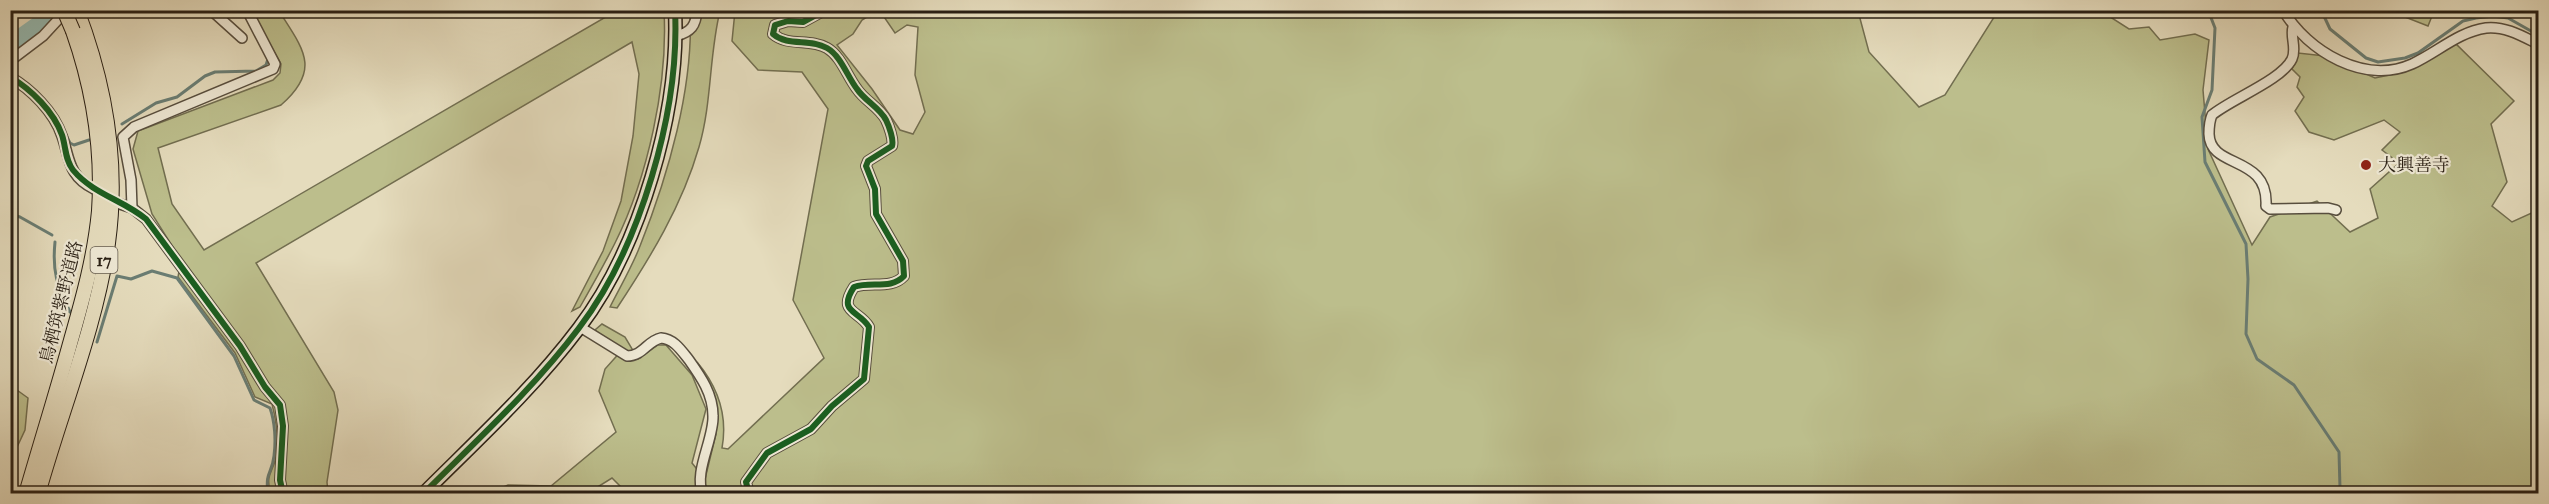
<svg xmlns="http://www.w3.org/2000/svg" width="2549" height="504" font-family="'IM FELL Great Primer','Noto Serif JP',serif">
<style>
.green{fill:#bcbe8c;stroke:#726e50;stroke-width:1.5}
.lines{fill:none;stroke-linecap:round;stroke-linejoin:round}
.stream{stroke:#6a7d73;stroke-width:3}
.river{stroke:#96bbb3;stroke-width:16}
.street-casing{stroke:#584e3e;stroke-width:12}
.secondary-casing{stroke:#291f14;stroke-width:15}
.primary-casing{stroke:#291f14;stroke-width:16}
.street{stroke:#eee8d4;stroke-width:9}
.secondary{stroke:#eee8d4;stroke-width:12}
.primary{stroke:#e5dcbd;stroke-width:14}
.primary-bridge-casing{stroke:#291f14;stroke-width:16;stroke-linecap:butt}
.primary-bridge{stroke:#e5dcbd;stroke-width:14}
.cycleway-casing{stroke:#eee8d4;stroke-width:10}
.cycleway{stroke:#1b5e20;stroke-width:6}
.poi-dot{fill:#8f2418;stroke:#eee8d4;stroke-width:2}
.labels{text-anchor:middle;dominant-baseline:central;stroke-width:4.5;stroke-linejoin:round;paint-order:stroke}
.shield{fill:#eee8d4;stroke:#645b4e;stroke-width:1.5}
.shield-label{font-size:16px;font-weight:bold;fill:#291f14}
.poi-label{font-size:18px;fill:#291f14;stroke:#eee8d4;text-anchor:start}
.street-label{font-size:18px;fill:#291f14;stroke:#eee8d4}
</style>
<rect width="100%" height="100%" fill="#e5dcbd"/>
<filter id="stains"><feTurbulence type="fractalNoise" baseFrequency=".00333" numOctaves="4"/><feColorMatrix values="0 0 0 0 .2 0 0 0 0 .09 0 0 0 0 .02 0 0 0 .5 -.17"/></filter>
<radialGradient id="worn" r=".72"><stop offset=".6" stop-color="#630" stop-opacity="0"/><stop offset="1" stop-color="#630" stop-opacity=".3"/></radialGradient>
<g class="green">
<path d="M2002 10 2052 11 2056 13 2064 11H2101L2129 29 2149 27 2160 40 2195 34 2209 40 2203 90 2208 149 2252 245 2270 217 2317 201 2350 232 2378 218 2370 189 2399 163 2382 150 2400 132 2384 120 2334 140 2309 132 2295 111 2304 97 2297 87 2300 77 2292 69 2298 53 2325 56 2375 78 2404 72 2456 44 2514 101 2491 124 2507 182 2492 206 2512 222 2534 212 2538 198V493L628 494 612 478 588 493 488 494 508 485 551 486 616 432 599 391 605 369 622 350 595 330 602 324 625 337 638 359 658 345H666L692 375 706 409 692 463 705 479 716 434 713 393 697 362C718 387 728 415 722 448L728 449 824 358 793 300 828 109 802 72 758 70 732 41 735 11H877L862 20 853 34 837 45 872 89 900 130 913 134 925 112 915 75 918 27 907 25 895 33 880 11H1858L1869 52 1919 107 1945 95 1996 14Z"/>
<path d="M251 11H279C303 49 322 69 281 105L158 148 172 204 204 250 616 11H664C668 84 648 177 615 243 604 265 592 286 580 307L572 311 603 251 621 201 633 136 639 74 632 42 256 263 334 392 338 410 327 482 328 493H270C266 472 272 475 276 457 279 441 276 420 272 404L255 397 235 353 178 277 181 260 152 214 133 149 138 131 273 80 280 73 281 64Z"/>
<path d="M690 11H720C709 55 712 103 699 147 682 206 650 258 617 308L610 307C620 287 632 267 640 246 668 176 694 87 690 11Z"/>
<polygon points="2391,11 2434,11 2428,26 2400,15 2396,16"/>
<polygon points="10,385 28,398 25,430 11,460"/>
</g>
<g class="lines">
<g class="stream">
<polyline points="2208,10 2215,28 2212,90 2202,117 2205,162 2246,244 2248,279 2246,334 2257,359 2294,385 2339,452 2340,488"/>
<polyline points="2325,10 2323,14 2330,29 2366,58 2378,62 2405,58 2418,53 2463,21 2476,18 2493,16 2508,18 2538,35"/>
<polyline points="54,112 70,143 74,145 89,140"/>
<polyline points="122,124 156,103 177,97 205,76 215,72 256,71 266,65 268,59"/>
<polyline points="10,214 20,217 52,235"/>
<path d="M55 242C52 272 57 285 70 312"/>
<path d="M97 342 117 276 131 279 152 271 177 278 234 356 254 400 270 408C275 422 276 441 274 456 272 474 265 471 268 494"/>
</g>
<polyline class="river" points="10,44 41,22 51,10"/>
<defs>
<g id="street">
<polyline points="211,10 242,38"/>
<path d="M2283 10C2308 52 2365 85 2412 64 2438 52 2458 32 2486 28 2505 26 2522 36 2538 44"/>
<path d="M2293 27C2290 37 2297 48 2292 59 2282 80 2231 99 2212 115 2209 122 2209 127 2209 134 2210 170 2269 154 2266 206L2270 209 2328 208 2336 210"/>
<path d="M676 36C691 32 696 26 697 10"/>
<polyline points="10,61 43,36 67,10"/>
<path d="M10 77C31 89 54 112 62 136 70 159 68 176 94 189"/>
<polyline points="120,204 132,208 146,219 240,346 265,387 280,405 283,426 280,480 283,494"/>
<polyline points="132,208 131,180 123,137 134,127 273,69 275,64 247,10"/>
<path d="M580 327 627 356C643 356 647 341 661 338 674 339 681 350 689 360 701 377 713 394 713 416 714 439 693 473 703 494"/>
<path d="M749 494 746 482 767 453 811 429 832 406 864 379 869 327C859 310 837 313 854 287 871 281 891 290 904 276L903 261 876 214 875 189 866 166 868 161 892 146C894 140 889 126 886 120 879 107 865 101 857 89 847 76 841 56 827 48 810 38 788 47 773 34L775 25 788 21 803 22 825 10"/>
</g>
<path id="secondary" d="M423 494C477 440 533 389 579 328 640 248 680 111 675 10"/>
<g id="primary">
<path d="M26 494C41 442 57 391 71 340 83 298 95 255 99 211 103 151 93 88 73 31"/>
<path d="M38 494C61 411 96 327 108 243 119 162 106 86 77 10"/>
</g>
</defs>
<use href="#street" class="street-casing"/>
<use href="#secondary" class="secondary-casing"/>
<use href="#primary" class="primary-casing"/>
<use href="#street" class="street"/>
<use href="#secondary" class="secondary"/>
<use href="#primary" class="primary"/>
<defs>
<polyline id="primary-bridge" points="64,10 73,31"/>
</defs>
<use href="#primary-bridge" class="primary-bridge-casing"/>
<use href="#primary-bridge" class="primary-bridge"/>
<defs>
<g id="cycleway">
<path d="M10 77C31 89 54 112 62 135 66 147 65 160 73 170 93 194 123 200 146 219L240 346 265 387 280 405 283 426 280 480 283 494"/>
<path d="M423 494C477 440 533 389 579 328 640 248 680 111 675 10"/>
<path d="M749 494 746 482 767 453 811 429 832 406 864 379 869 327C859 310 837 313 854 287 871 281 891 290 904 276L903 261 876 214 875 189 866 166 868 161 892 146C894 140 889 126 886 120 879 107 865 101 857 89 847 76 841 56 827 48 810 38 788 47 773 34L775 25 788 21 803 22 825 10"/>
</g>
</defs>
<use href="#cycleway" class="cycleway-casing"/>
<use href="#cycleway" class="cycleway"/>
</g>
<circle class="poi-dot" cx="2366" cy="165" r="6"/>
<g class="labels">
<rect class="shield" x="90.5" y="247" width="27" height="26" rx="4.5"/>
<g class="shield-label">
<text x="104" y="260">17</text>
</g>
<g class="poi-label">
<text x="2378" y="165">大興善寺</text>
</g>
<g class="street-label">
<text transform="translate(61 302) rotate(-76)">鳥栖筑紫野道路</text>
</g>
</g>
<rect width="2549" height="504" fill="none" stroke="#e5dcbd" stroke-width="36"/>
<rect x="12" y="12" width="2525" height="480" fill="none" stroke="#291f14" stroke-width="3"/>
<rect x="18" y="18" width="2513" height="468" fill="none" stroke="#291f14" stroke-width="1.5"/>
<rect width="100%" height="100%" filter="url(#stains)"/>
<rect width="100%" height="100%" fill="url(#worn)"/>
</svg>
